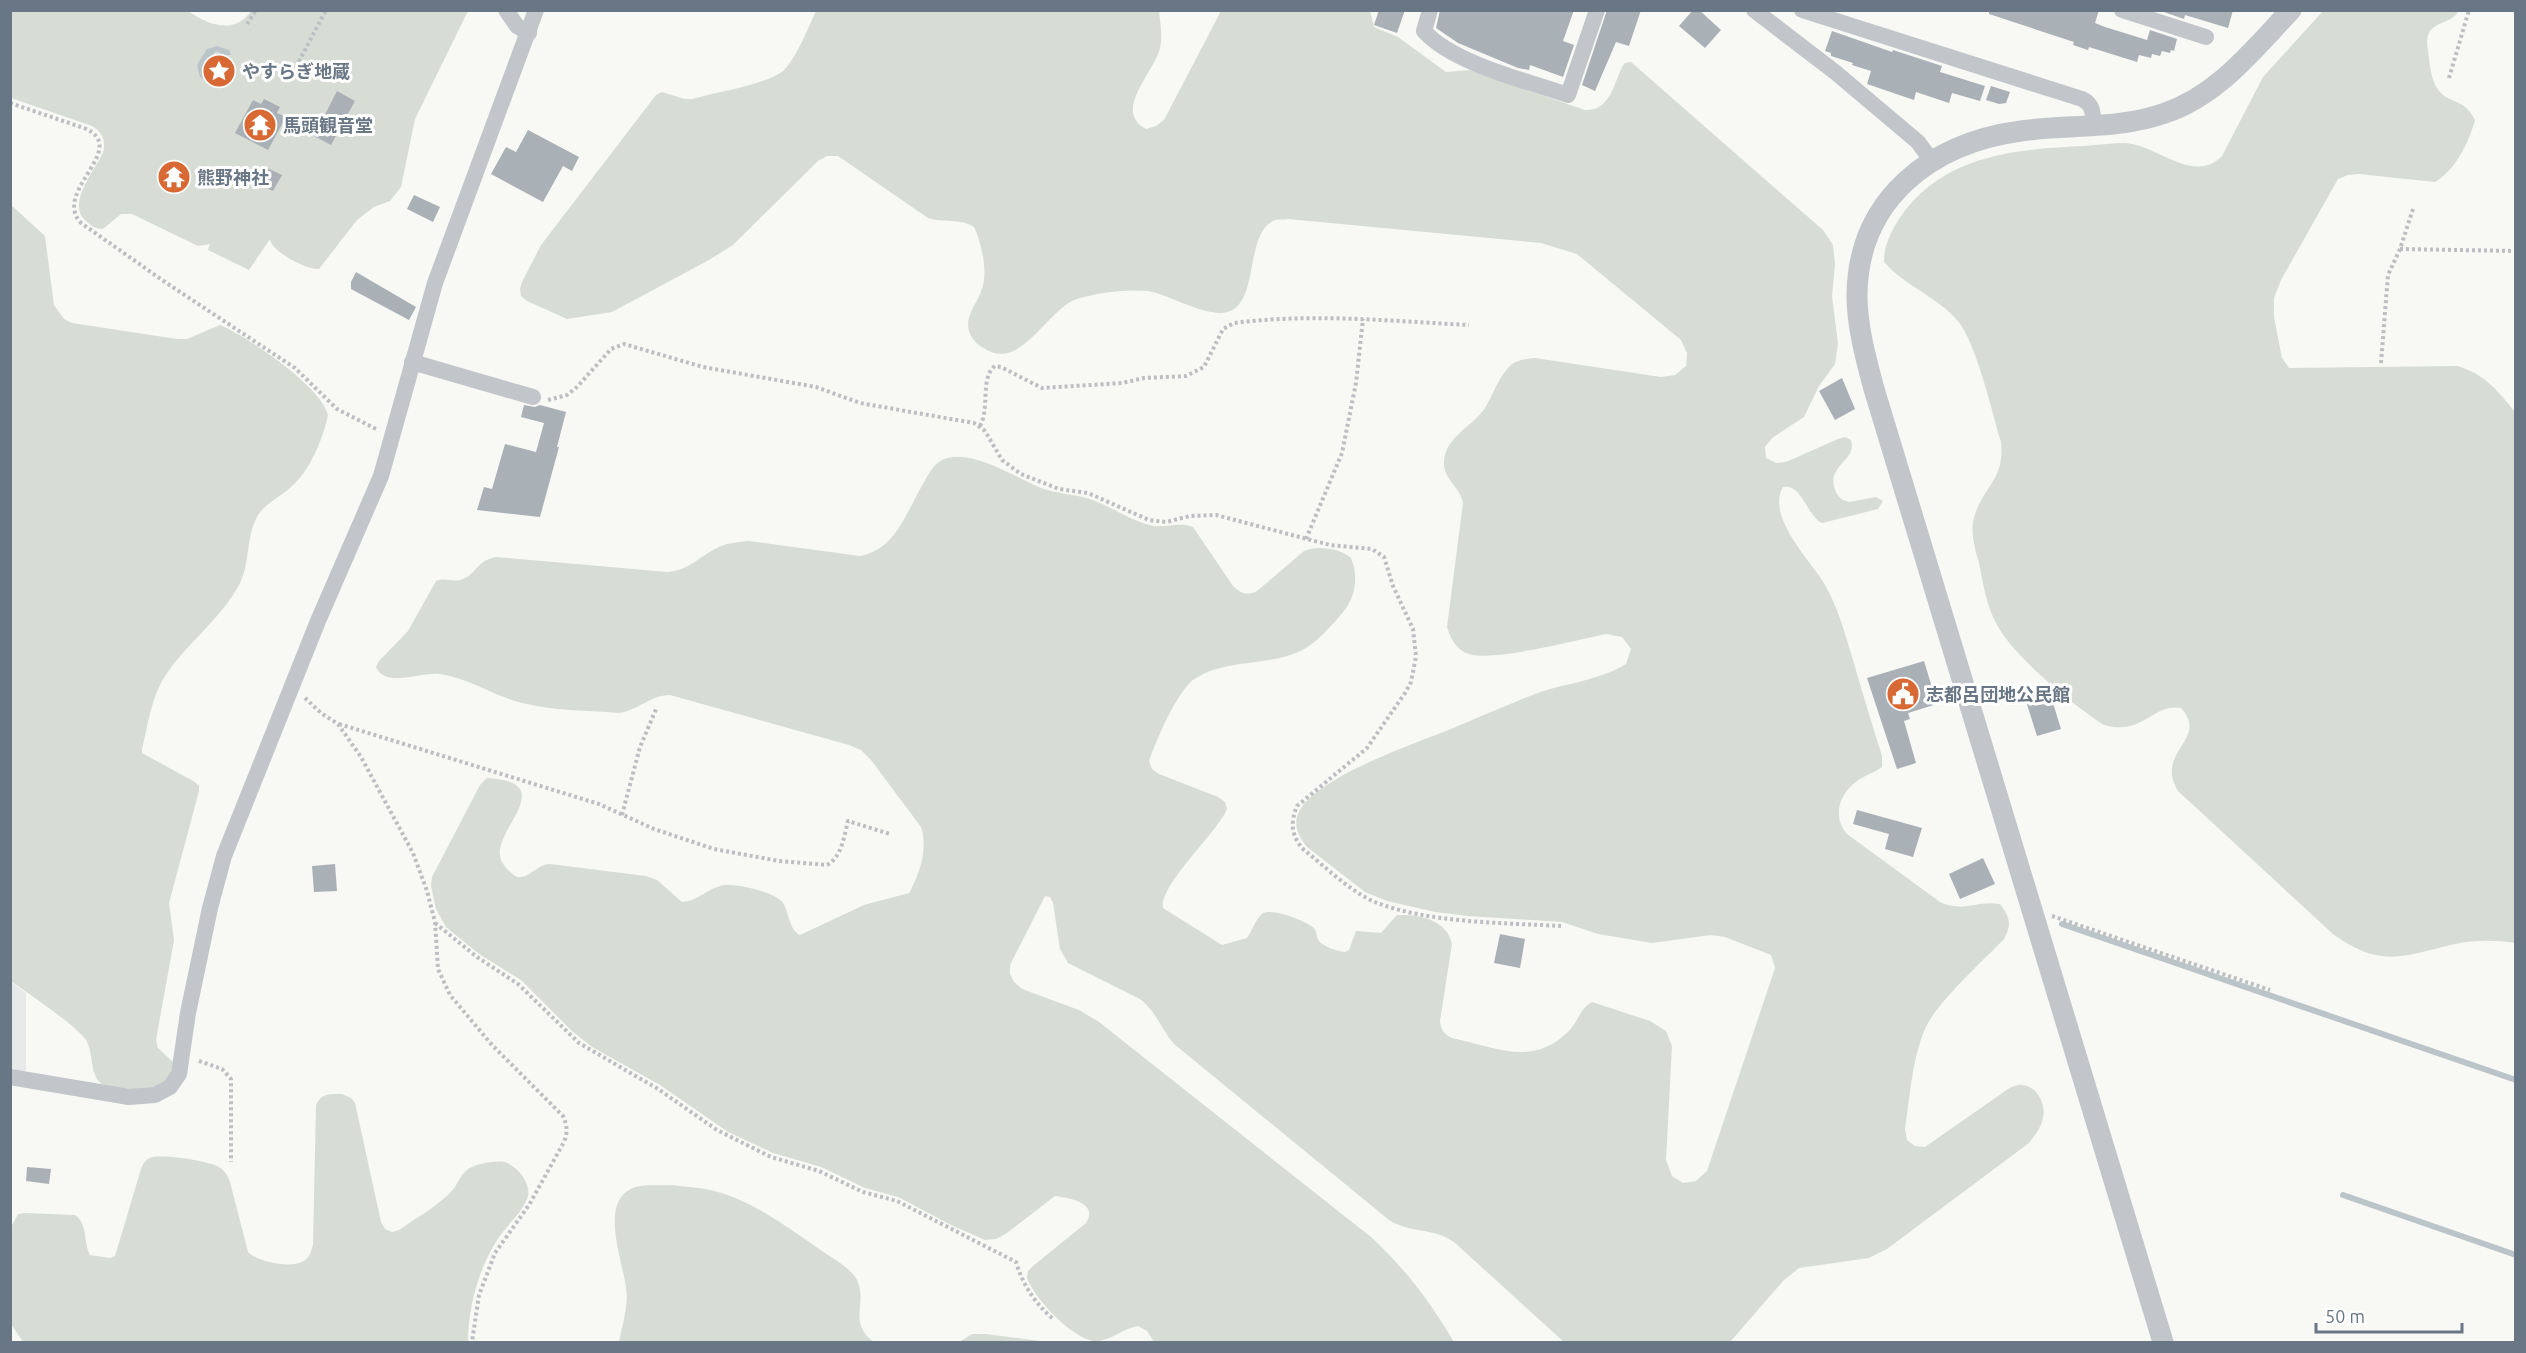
<svg xmlns="http://www.w3.org/2000/svg" width="2526" height="1353" font-family="Ubuntu,'Noto Sans JP',sans-serif">
<style>
.built{fill:#e8eae9}
.green{fill:#d7ddd5}
.water{fill:#bbc4c9}
.lines{fill:none;stroke-linecap:round;stroke-linejoin:round}
.stream{stroke:#bbc4c9;stroke-width:6}
.building{fill:#a9b0b6}
.path{stroke:#bcbec1;stroke-width:4;stroke-dasharray:3 3;stroke-linecap:butt}
.minor{stroke:#c2c5c9;stroke-width:16}
.tertiary{stroke:#c2c5c9;stroke-width:21}
.labels{text-anchor:middle;dominant-baseline:central;stroke-width:6;stroke-linejoin:round;paint-order:stroke}
.poi-label{font-size:18px;font-weight:bold;fill:#697685;stroke:#fff;text-anchor:start}
</style>
<rect width="100%" height="100%" fill="#f8f8f5"/>
<polygon class="built" points="10,981 26,993 26,1071 11,1071"/>
<g class="green">
<path d="M10 11H188C207 24 234 36 251 11H468L415 119 401 187 390 201 374 207 357 220 319 269C306 270 271 251 270 239L249 270 208 250 210 244 198 246 132 214H121L103 229C96 229 91 226 86 221 66 205 94 171 103 153 106 141 103 133 92 126L11 98Z"/>
<path d="M816 11H1159C1160 23 1163 36 1160 48 1154 73 1112 111 1146 129L1156 126 1164 120 1221 11H1370L1374 27 1398 37 1446 72 1469 70 1585 110C1609 111 1613 87 1622 67L1625 63 1631 62 1823 230 1833 245 1835 264 1832 296 1838 344 1835 364 1819 386 1804 417 1772 438 1765 447 1766 458 1776 463 1786 462 1838 439 1845 437 1851 440C1858 462 1822 466 1837 494 1840 499 1843 500 1849 502L1876 497 1883 501 1878 509 1822 523C1807 516 1802 483 1783 487 1766 516 1809 559 1824 583 1838 607 1845 634 1853 660 1862 692 1872 724 1882 756V767C1874 773 1865 775 1857 781 1839 794 1832 816 1847 834L1940 902C1963 913 1977 900 2000 904 2010 917 2012 925 2004 939 1983 961 1936 1003 1925 1029 1912 1059 1910 1097 1905 1129L1907 1140 1915 1146 1925 1147 2008 1089C2012 1087 2018 1084 2022 1085 2037 1086 2046 1104 2043 1118 2041 1128 2035 1135 2029 1143L1887 1249 1869 1258 1799 1268 1784 1280 1730 1342H1564L1454 1242C1432 1227 1412 1234 1389 1220L1174 1044C1161 1029 1156 1011 1140 999L1068 963 1060 949 1053 903 1050 897 1045 896 1010 965V974L1014 982 1022 989 1079 1010 1099 1022 1371 1237C1408 1272 1428 1299 1454 1342H1154L1147 1331 1138 1326C1124 1328 1113 1339 1099 1341 1076 1344 1034 1298 1027 1278L1028 1271 1033 1266 1086 1223C1099 1203 1070 1198 1055 1196L1007 1233 996 1239 985 1240 951 1225 898 1197 865 1188 821 1167 773 1153 728 1132 660 1085 592 1047 572 1031 521 980 479 954 446 927 436 909 431 886 432 877 480 785 487 778C560 782 495 828 500 856 501 864 510 873 517 877 530 879 537 864 550 864L646 876 657 880 682 902C697 901 706 890 720 886 732 882 776 892 783 903 789 912 789 930 800 935L864 905 909 893C920 874 928 848 921 827L871 760 861 750 849 745 670 695C650 695 638 711 618 713 587 710 553 711 522 703 494 696 468 678 440 674 420 671 386 689 376 667L379 661 408 631 436 581C445 577 452 582 460 580 475 577 475 561 496 557L667 572C687 571 698 558 715 549 726 543 737 542 749 541L860 556C895 550 906 513 923 484 927 477 932 467 939 462 965 444 1016 478 1041 488 1057 494 1074 494 1090 499 1110 506 1128 519 1149 525 1164 529 1179 521 1193 527L1233 586C1242 594 1247 596 1257 591L1304 551C1317 545 1340 548 1351 558 1360 580 1354 601 1339 617 1329 628 1319 640 1306 648 1274 667 1227 658 1196 678 1178 688 1156 741 1149 761L1152 769 1159 774 1218 797 1225 802 1227 809C1217 833 1159 885 1163 908L1222 945 1247 938C1252 931 1255 920 1262 914 1270 907 1306 921 1314 928 1317 932 1316 937 1319 941 1324 947 1337 951 1345 952L1349 950 1356 931 1381 933 1397 915C1420 914 1447 920 1452 944L1440 1021C1441 1030 1444 1034 1452 1038 1498 1048 1532 1067 1569 1031 1578 1022 1580 1008 1592 1002L1650 1021 1666 1031 1672 1046 1666 1160 1672 1176 1683 1183 1696 1181 1707 1171 1775 968 1771 955 1725 937 1711 935 1652 943 1598 934 1562 922 1468 916 1435 912 1387 901 1365 892 1307 847C1298 836 1292 823 1300 810 1319 776 1414 744 1451 729 1479 717 1507 705 1535 694 1565 683 1598 681 1626 664L1631 649 1622 637 1606 634C1576 640 1494 662 1469 654 1456 650 1451 639 1447 627L1463 503C1461 488 1443 479 1444 462 1445 437 1472 427 1485 408 1493 395 1498 378 1509 367 1516 360 1525 359 1535 358L1661 377 1675 375 1686 366 1687 353 1681 340 1577 254 1541 243 1288 219C1284 220 1278 219 1275 220 1246 231 1258 293 1234 309 1214 323 1172 295 1148 291 1127 289 1101 292 1080 298 1048 306 1023 370 987 350 982 347 976 344 973 339 958 318 982 302 984 280 986 264 981 242 974 227 960 218 944 223 928 218L838 156H827L818 161 733 245 709 260 612 312 567 319 527 301 521 296 520 289 522 282 541 245 656 95 662 92 685 99H693C714 92 773 84 786 68 799 52 807 30 816 11Z"/>
<path d="M2323 11H2459C2451 23 2438 21 2430 31 2425 39 2428 49 2429 58 2434 114 2461 89 2475 120 2469 142 2455 171 2435 182L2359 174 2348 175 2338 179 2281 280 2274 298V317L2282 358 2289 368 2457 366C2485 374 2498 391 2515 412V943C2496 940 2474 940 2455 944 2430 949 2401 961 2376 955 2360 952 2348 944 2334 935L2178 791C2154 751 2210 739 2181 708 2153 703 2143 736 2104 725 2072 704 2011 655 1995 621 1986 603 1983 583 1979 563 1975 549 1970 532 1974 518 1983 485 2005 481 2001 442 1992 412 1976 341 1957 320 1936 296 1905 286 1884 262 1884 245 1891 231 1901 216 1944 155 2015 149 2084 146 2098 145 2112 143 2125 143 2158 145 2193 185 2222 156L2263 77Z"/>
<path d="M10 204 45 236 54 305 64 319 72 323 177 339H187L220 325C247 336 322 387 328 415 323 439 310 471 291 487 280 497 264 504 257 517 246 537 250 563 240 583 222 620 176 651 159 687 150 706 147 729 142 749V753L195 782 199 786V791L169 903 174 940 156 1040 158 1048 173 1062 170 1078 147 1091 105 1086C88 1077 95 1055 86 1040 77 1026 26 992 11 981Z"/>
<path d="M342 1094 351 1098 355 1103 381 1222 385 1229 392 1232 399 1230C416 1218 436 1207 451 1192 457 1186 460 1175 467 1170 474 1164 499 1159 507 1163 518 1167 531 1184 528 1196 523 1212 508 1224 499 1237 479 1267 468 1307 468 1342H23L11 1324 10 1229 18 1214 25 1213 75 1215C88 1224 83 1241 90 1255L110 1258 115 1256 141 1169C143 1164 145 1160 150 1158 159 1153 210 1161 219 1167 225 1171 228 1176 230 1182L248 1252C258 1262 290 1269 304 1261 310 1257 311 1251 313 1245L316 1105C321 1093 330 1094 342 1094Z"/>
<path d="M673 1185C685 1187 698 1187 710 1190 751 1199 787 1227 822 1251 833 1259 850 1267 857 1280 868 1303 847 1322 874 1342H619C622 1326 629 1304 626 1288 623 1260 597 1199 636 1187 647 1184 662 1186 673 1185Z"/>
<polygon points="972,1334 986,1334 1048,1342 959,1342"/>
</g>
<path class="water" d="M217 46 229 50 231 55H224L216 51 205 63 206 70 212 76 222 73 228 77C220 86 210 83 200 77L197 65 207 49Z"/>
<g class="lines">
<g class="stream">
<polyline points="2062,924 2516,1080"/>
<polyline points="2343,1195 2516,1255"/>
</g>
</g>
<g class="building">
<polygon points="1379,10 1405,10 1397,33 1374,25"/>
<polygon points="1440,10 1574,10 1563,41 1574,45 1563,77 1530,65 1529,70 1518,68 1458,43 1436,28"/>
<polygon points="1607,10 1641,10 1629,46 1616,42 1595,91 1582,85"/>
<polygon points="1693,10 1699,10 1721,30 1705,48 1679,26"/>
<polygon points="1989,10 2099,10 2095,23 2105,27 2147,40 2150,30 2177,39 2174,51 2171,50 2170,53 2162,51 2160,56 2152,54 2151,58 2139,55 2137,62 2089,47 2088,50 2073,45 2074,42 1989,14"/>
<polygon points="2158,10 2233,10 2228,28 2185,15 2184,19"/>
<polygon points="1832,31 1892,52 1893,50 1942,66 1940,72 1985,86 1980,101 1952,93 1949,103 1916,92 1914,100 1867,84 1871,71 1852,65 1853,63 1831,56 1831,53 1825,51"/>
<polygon points="1991,86 2010,92 2006,103 1999,104 1986,100"/>
<polygon points="337,91 355,101 331,145 314,136"/>
<polygon points="264,99 280,107 277,113 286,117 268,150 235,133 253,100 261,104"/>
<polygon points="528,130 579,157 572,171 563,166 543,202 491,174 506,147 516,152"/>
<polygon points="170,161 172,163 174,161 187,174 185,176 188,179 176,191 158,173"/>
<polygon points="267,168 282,175 273,191 259,184"/>
<polygon points="414,195 440,207 433,222 407,209"/>
<polygon points="356,272 416,307 409,320 351,289 351,282"/>
<polygon points="1842,378 1855,409 1835,420 1819,391"/>
<polygon points="524,405 535,407 540,405 566,412 557,447 559,447 540,517 477,510 484,487 492,489 505,444 536,452 544,423 521,417"/>
<polygon points="1924,661 1937,704 1908,713 1910,719 1904,721 1916,763 1897,769 1867,678"/>
<polygon points="2048,687 2061,729 2037,736 2024,695"/>
<polygon points="1857,810 1922,828 1913,857 1885,849 1889,834 1853,824"/>
<polygon points="1983,858 1995,884 1960,899 1949,874"/>
<polygon points="335,864 337,891 314,892 312,866"/>
<polygon points="1500,934 1525,939 1520,968 1494,963"/>
<polygon points="27,1167 51,1169 49,1184 26,1181"/>
</g>
<g class="lines">
<g class="path">
<polyline points="247,24 256,10"/>
<polyline points="296,67 326,10"/>
<polyline points="2449,78 2469,10"/>
<path d="M10 103 84 128C132 148 51 191 81 223L165 282 295 368 337 409 378 430"/>
<polyline points="2400,249 2516,251"/>
<polyline points="2381,363 2388,275 2400,249 2413,209"/>
<path d="M548 400 567 395 577 387 611 349 624 344 703 367 816 387 860 403 974 423 985 431 1002 460 1021 474 1059 489 1088 493 1149 520 1166 522 1190 516 1216 515 1330 545 1372 549 1384 557 1393 586 1413 629 1416 656 1411 682 1405 693 1367 748 1297 806C1290 823 1291 836 1304 850 1326 867 1349 891 1375 902 1427 923 1505 923 1562 926"/>
<path d="M980 426C990 408 980 377 995 366L1001 367 1042 388 1122 383 1144 378 1186 376 1204 367 1223 329 1234 323C1312 313 1391 321 1469 325"/>
<polyline points="1306,539 1342,453 1356,383 1363,319"/>
<path d="M305 698 321 713 338 724 361 757 413 853 427 891 435 922 438 969 450 995 492 1045 563 1116C567 1125 568 1132 564 1142L529 1205 495 1253 479 1295 472 1342"/>
<path d="M339 724 599 804 654 829 714 849 779 861 827 865C842 857 844 836 848 821L890 834"/>
<polyline points="622,815 640,747 657,707"/>
<polyline points="2052,916 2270,990"/>
<path d="M435 923 477 957 518 984 579 1043 658 1089 717 1130 771 1157 819 1171 863 1192 897 1201 1016 1262C1023 1285 1034 1302 1053 1319"/>
<polyline points="199,1061 222,1069 231,1079 231,1162"/>
</g>
<g class="minor">
<polyline points="506,10 517,26 529,33"/>
<path d="M1430 10 1424 31C1452 63 1527 81 1568 95L1597 10"/>
<polyline points="1754,10 1835,72 1918,142 1931,160"/>
<path d="M1802 10 2082 99C2094 105 2093 114 2093 126"/>
<polyline points="2122,10 2206,37"/>
<polyline points="412,362 533,397"/>
<polyline points="10,1077 129,1097 155,1095 170,1087 179,1074 188,1013 210,908 224,856 318,621 381,476 435,283 536,10"/>
</g>
<path class="tertiary" d="M2163 1342 1874 389C1866 359 1857 327 1857 295 1858 199 1931 143 2021 131 2069 124 2118 130 2165 113 2218 95 2253 50 2291 10"/>
</g>
<defs>
<symbol id="sight-disc" viewBox="-11 -11 22 22"><circle r="9.5" fill="#d96934" stroke="#fff"/><path d="M0-6L1.8-2.2L6-1.7L2.9 1.2L3.7 5.4L0 3.3L-3.7 5.4L-2.9 1.2L-6-1.7L-1.8-2.2Z" fill="#fff"/></symbol>
<symbol id="temple-disc" viewBox="-11 -11 22 22"><circle r="9.5" fill="#d96934" stroke="#fff"/><path d="M0-6L5-2H3V0L6.5 2.5H4V6H1.5V3h-3V6H-4V2.5H-6.5L-3 0V-2H-5Z" fill="#fff"/></symbol>
<symbol id="civic-disc" viewBox="-11 -11 22 22"><circle r="9.5" fill="#d96934" stroke="#fff"/><path d="M-.6-6.5H3V-4.5H.6V-3L4-1V1h2V6H-6V1h2V-1L-.6-3ZM-1.2 2.5V6h2.4V2.5Z" fill="#fff"/></symbol>
</defs>
<g fill-rule="evenodd">
<use href="#sight-disc" x="200" y="52" width="38" height="38"/>
<use href="#temple-disc" x="241" y="106" width="38" height="38"/>
<use href="#temple-disc" x="155" y="158" width="38" height="38"/>
<use href="#civic-disc" x="1884" y="675" width="38" height="38"/>
</g>
<g class="labels">
<g class="poi-label">
<text x="242" y="71">やすらぎ地蔵</text>
<text x="283" y="125">馬頭観音堂</text>
<text x="197" y="177">熊野神社</text>
<text x="1926" y="694">志都呂団地公民館</text>
</g>
</g>
<rect width="2526" height="1353" fill="none" stroke="#697685" stroke-width="24"/>
<path d="M2316 1323v9h146v-9" fill="none" stroke="#697685" stroke-width="3"/>
<text x="2325" y="1323" font-size="18" fill="#697685" stroke="#ffffff" stroke-width="4.5" paint-order="stroke">50 m</text>
</svg>
